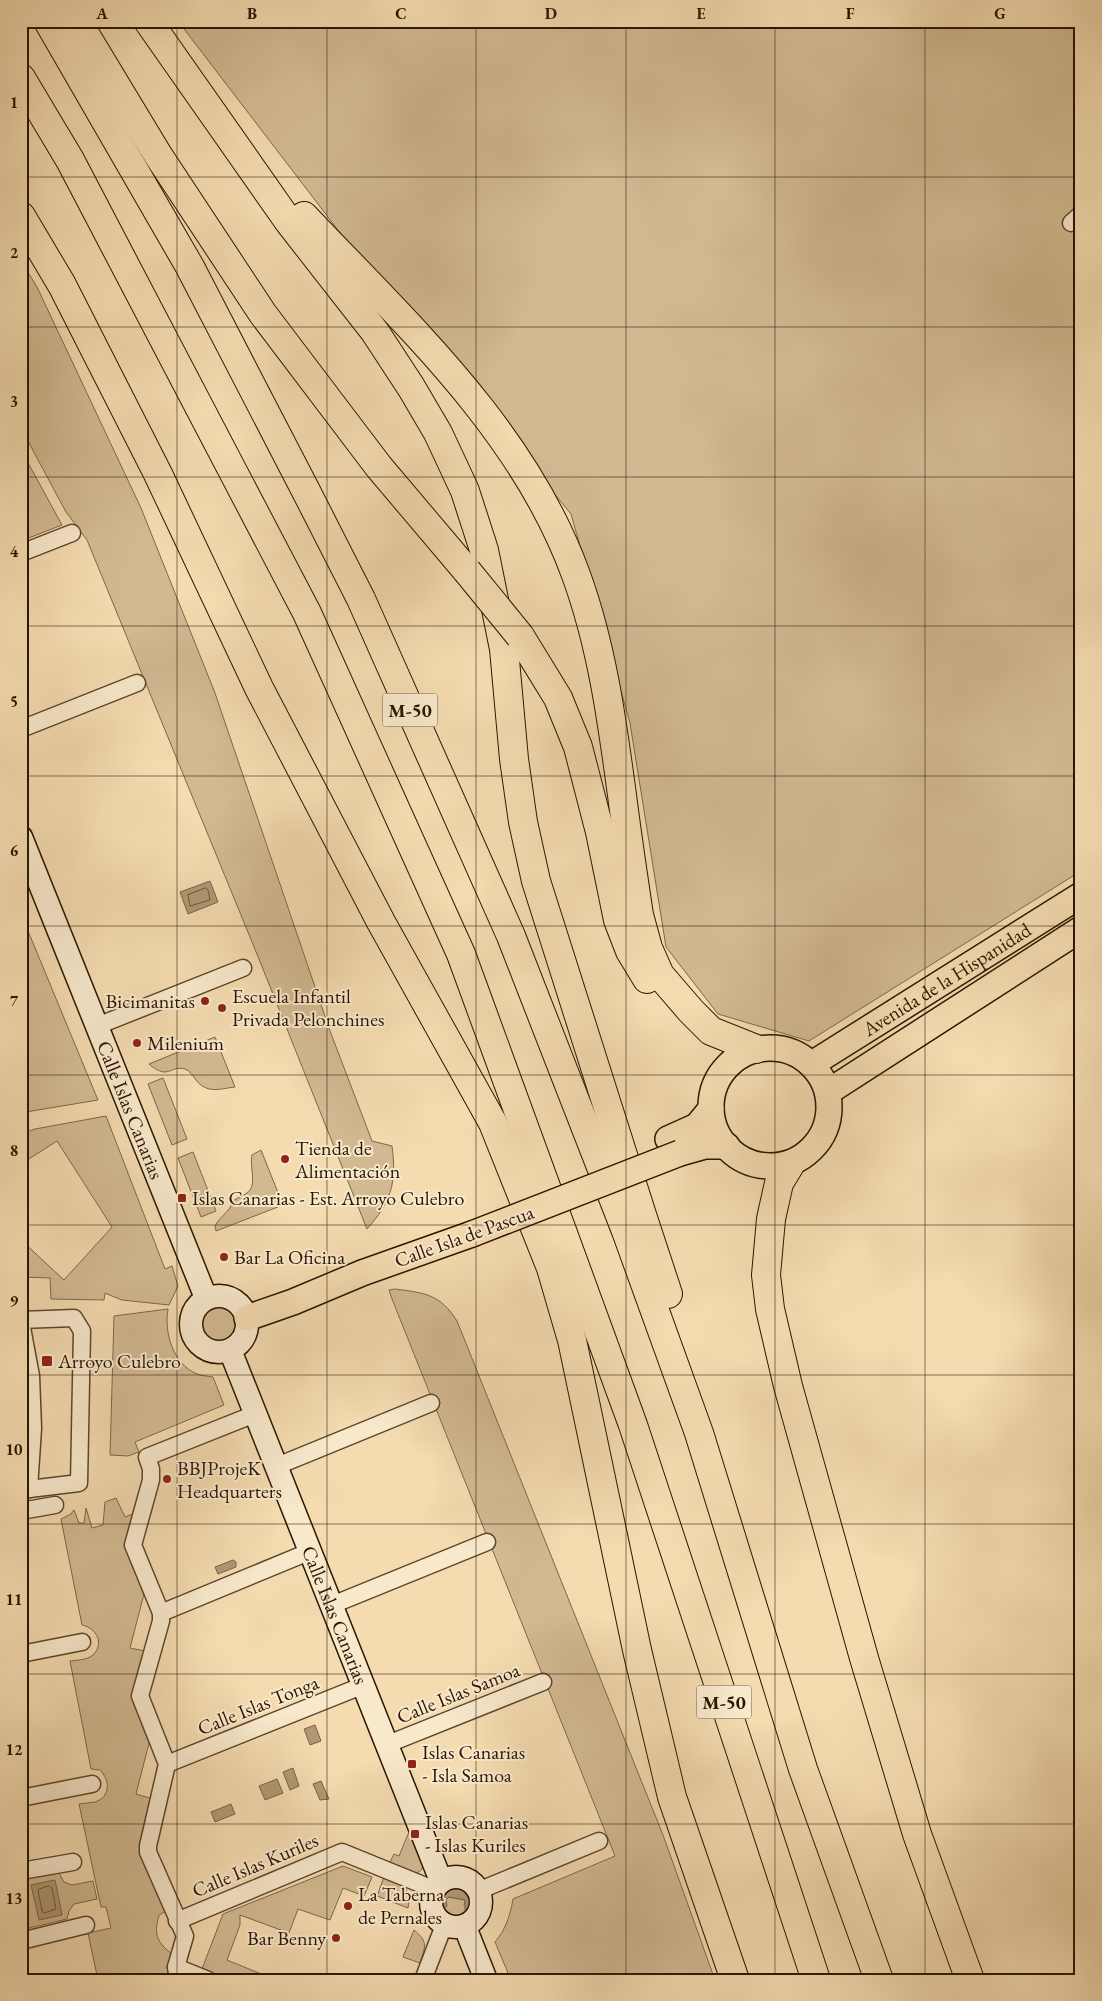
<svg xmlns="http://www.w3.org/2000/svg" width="1102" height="2001" font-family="'EB Garamond',serif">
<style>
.green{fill:#d2b992;stroke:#7e6749}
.water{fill:#b09874;stroke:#7b6446}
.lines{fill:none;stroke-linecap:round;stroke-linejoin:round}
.shore{stroke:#6e563a;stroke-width:1}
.street-casing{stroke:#5d462c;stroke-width:19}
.secondary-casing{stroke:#2b1500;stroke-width:25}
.primary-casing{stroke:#2b1500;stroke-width:28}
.highway-casing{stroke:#2b1500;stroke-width:30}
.street{stroke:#f8e8cc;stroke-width:16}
.secondary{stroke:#f8e8cc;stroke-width:22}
.primary{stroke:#f4dbb0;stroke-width:25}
.highway{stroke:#f4dbb0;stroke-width:28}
.primary-bridge-casing{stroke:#2b1500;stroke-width:28;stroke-linecap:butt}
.highway-bridge-casing{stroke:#2b1500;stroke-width:30;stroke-linecap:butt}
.primary-bridge{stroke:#f4dbb0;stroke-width:25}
.highway-bridge{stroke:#f4dbb0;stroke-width:28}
.grid{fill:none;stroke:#2b1500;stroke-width:1;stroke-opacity:0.55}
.poi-dot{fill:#8f2418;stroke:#f8e8cc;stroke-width:2}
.labels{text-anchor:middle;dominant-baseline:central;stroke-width:4;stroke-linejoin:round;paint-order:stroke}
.shield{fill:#f8e8cc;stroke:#68543d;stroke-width:1}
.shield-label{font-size:19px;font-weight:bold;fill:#2b1500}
.street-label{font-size:20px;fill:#2b1500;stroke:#f8e8cc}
.poi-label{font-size:20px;fill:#2b1500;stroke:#f8e8cc;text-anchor:start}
.neatline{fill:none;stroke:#2b1500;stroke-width:2}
.grid-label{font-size:16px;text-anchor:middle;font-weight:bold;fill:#2b1500}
</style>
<rect width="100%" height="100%" fill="#f4dbb0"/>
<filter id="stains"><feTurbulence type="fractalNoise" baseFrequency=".004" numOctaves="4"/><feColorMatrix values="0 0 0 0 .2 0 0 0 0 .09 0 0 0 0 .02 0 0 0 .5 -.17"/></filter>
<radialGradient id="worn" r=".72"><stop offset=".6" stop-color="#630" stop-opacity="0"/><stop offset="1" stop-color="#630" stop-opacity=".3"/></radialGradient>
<g class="green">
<polygon points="178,21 1081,21 1081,871 809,1041 718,1014 666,947 630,723 571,514 344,238"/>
<path d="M21 261 37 287 141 508 215 693 330 1031 372 1141 392 1146C397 1183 391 1202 367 1229L259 959 87 540 66 512 21 428Z"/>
<polygon points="21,450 62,525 21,541"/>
<polygon points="21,914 98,1100 26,1112 21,1115"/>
<path d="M215 1037 235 1087C219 1089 207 1094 196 1080 193 1076 190 1071 185 1069 169 1065 169 1081 149 1064Z"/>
<polygon points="163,1078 187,1139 172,1145 148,1084"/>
<polygon points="106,1116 165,1269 172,1266 178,1286 169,1305 122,1300 105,1293 104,1300 51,1299 50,1278 21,1277 21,1240 64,1280 112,1227 57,1141 21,1164 21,1134 35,1129"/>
<path d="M261 1150 283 1205 216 1231 215 1226C220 1216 230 1212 233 1201 237 1198 243 1196 247 1193 258 1185 249 1167 252 1155Z"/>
<polygon points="193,1152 216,1211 201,1217 178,1158"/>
<path d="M395 1289C425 1293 440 1294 457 1321L663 1835 715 1980H511L495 1942C506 1929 510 1916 513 1899L615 1856 392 1299 389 1290Z"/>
<circle cx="220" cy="1325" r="19"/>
<path d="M168 1309C164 1333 173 1364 197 1374 202 1376 208 1376 213 1377L224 1405 135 1442 139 1452 128 1456 110 1455 114 1316Z"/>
<path d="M116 1498 125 1517 135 1513 127 1547 145 1590 130 1648 145 1651 132 1697 149 1743 136 1794 153 1799 144 1842 168 1910 159 1915C154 1933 156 1942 171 1953L169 1965 171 1980H130L121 1974H114L103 1980H98L88 1933 111 1928 106 1907H101L79 1804C84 1803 90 1803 95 1802 111 1797 110 1780 100 1770L91 1769 70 1661C78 1660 87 1660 93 1655 105 1643 96 1628 82 1625L61 1519 71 1514 74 1510 79 1523H84L86 1508 92 1528 103 1525 105 1502Z"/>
<path d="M408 1834H415C417 1843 433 1877 412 1872 405 1871 397 1866 390 1862L394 1854 399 1856Z"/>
<polygon points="343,1866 372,1877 364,1896 343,1888 330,1920 298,1909 289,1933 240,1915 240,1925 227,1960 276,1980 231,1980 202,1969 223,1914"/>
<polygon points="59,1873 64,1882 72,1885 93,1881 97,1899 74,1904 69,1911 67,1919 21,1930 21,1880"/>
<path d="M384 1877C401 1884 412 1886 408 1908L377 1896Z"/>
<path d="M449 1897 465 1900 464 1906 470 1910 472 1906C468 1921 450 1928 439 1914L443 1916 446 1900Z"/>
<path d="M414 1930C429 1943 425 1946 420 1963L403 1957Z"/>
</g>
<g class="water">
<polygon points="210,881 218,902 188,914 180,892"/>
<polygon points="233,1560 236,1562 236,1567 218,1574 215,1567"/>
<polygon points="315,1725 321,1741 310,1745 304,1729"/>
<polygon points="293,1768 299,1786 290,1790 283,1772"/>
<polygon points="277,1779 283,1793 265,1800 259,1786"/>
<polygon points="321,1781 329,1799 320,1800 313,1784"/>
<polygon points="231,1804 235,1814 215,1822 211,1812"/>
<polygon points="55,1880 62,1915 39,1920 31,1885"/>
<path d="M450 1884C464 1882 478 1895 471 1910H465V1900L449 1897 446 1900 447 1906 444 1909 445 1916 439 1914 437 1909V1896Z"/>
</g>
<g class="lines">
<g class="shore">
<polygon points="206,888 208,890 210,900 190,906 188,895"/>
<polygon points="49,1886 52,1888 56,1909 44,1913 42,1911 38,1890"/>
</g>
<defs>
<g id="street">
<polyline points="1071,223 1081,214"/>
<polyline points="21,553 72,533"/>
<polyline points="21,729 137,683"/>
<polyline points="97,1026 243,968"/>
<polyline points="21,1320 74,1318 82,1331 79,1483 21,1490"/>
<polyline points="21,1322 31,1376 33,1428 29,1489"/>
<polyline points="277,1466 431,1403"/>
<polyline points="21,1511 55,1505"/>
<polyline points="332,1605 487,1542"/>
<polyline points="161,1613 311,1551"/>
<polyline points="21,1654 82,1642"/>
<polyline points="388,1744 543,1682"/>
<polyline points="167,1764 364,1685"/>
<polyline points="21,1798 92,1784"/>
<polyline points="21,1871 73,1862"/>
<polyline points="478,1891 599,1841"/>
<polyline points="177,1921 342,1852 433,1889"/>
<polyline points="21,1941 86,1925"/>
<polyline points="176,1967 208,1980"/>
<polyline points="178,1980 176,1967 185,1936 148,1852 148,1846 167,1764 140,1696 161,1621 161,1613 133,1545 151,1480 151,1469 147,1457 255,1414"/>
<polyline points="423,1980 444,1925"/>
</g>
<g id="secondary">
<path id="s1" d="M21 837 206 1298"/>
<circle cx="219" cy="1324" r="28"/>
<path id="s2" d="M230 1350 441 1881"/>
<circle cx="456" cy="1902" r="25"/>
<polyline points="465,1927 486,1980"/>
</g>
<g id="primary">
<circle cx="770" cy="1107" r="59"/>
<path id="s3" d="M812 1064 1081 895"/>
<polyline points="828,1092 1081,929"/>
<polyline points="668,1139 697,1126 711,1109"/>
<polyline points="680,1153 705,1146 727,1146"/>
<polyline points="247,1318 293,1302 362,1273 472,1234"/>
</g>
<g id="highway">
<polyline points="48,21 190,267 307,493 361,599 511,936 626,1231 699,1433 803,1769 879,1980"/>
<polyline points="77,21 158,155 263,314 379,467 467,571"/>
<polyline points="148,21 289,222 375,332 411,387 438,433 465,491 484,550 504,649 514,759 523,822 536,881 642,1215 668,1294"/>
<polyline points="21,78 70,160 307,613 461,954 633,1425 816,1980"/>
<polyline points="21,216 62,285 158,474 259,688 381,922 493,1123 551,1268 572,1340 637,1650 672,1797 735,1980"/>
<path d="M304 216C407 325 524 431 576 575 602 646 612 721 622 795 627 835 633 875 639 915L648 948 660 975 691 1011 711 1031 756 1049"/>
<polyline points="520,636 558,698 578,747 600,832 618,920 630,951 647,979"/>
<polyline points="790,1165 779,1183 771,1219 766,1275 770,1309 788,1386 864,1658 917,1834 970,1980"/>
</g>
</defs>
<use href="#street" class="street-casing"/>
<use href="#secondary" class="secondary-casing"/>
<use href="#primary" class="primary-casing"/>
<use href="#highway" class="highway-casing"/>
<use href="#street" class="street"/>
<use href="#secondary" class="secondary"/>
<use href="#primary" class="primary"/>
<use href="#highway" class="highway"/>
<defs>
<polyline id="primary-bridge" points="472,1234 680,1153"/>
<polyline id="highway-bridge" points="467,571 520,636"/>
</defs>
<use href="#primary-bridge" class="primary-bridge-casing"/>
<use href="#highway-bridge" class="highway-bridge-casing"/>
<use href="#primary-bridge" class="primary-bridge"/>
<use href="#highway-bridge" class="highway-bridge"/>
</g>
<path class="grid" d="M177 21V1980M327 21V1980M476 21V1980M626 21V1980M775 21V1980M925 21V1980M21 177H1081M21 327H1081M21 477H1081M21 626H1081M21 776H1081M21 926H1081M21 1075H1081M21 1225H1081M21 1375H1081M21 1524H1081M21 1674H1081M21 1824H1081"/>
<g class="poi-dot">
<circle cx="205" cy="1001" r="5"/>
<circle cx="222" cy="1008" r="5"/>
<circle cx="137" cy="1043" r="5"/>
<circle cx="285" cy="1159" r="5"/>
<rect x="177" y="1193" width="10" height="10" rx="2.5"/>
<circle cx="224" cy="1257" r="5"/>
<rect x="41" y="1355" width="12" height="12" rx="2.5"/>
<circle cx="167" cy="1479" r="5"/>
<rect x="407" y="1759" width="10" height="10" rx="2.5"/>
<rect x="410" y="1829" width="10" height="10" rx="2.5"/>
<circle cx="348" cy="1906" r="5"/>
<circle cx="336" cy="1938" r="5"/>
</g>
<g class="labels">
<g class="shield">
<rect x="382.5" y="693.5" width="55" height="33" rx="4"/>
<rect x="696.5" y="1685.5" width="55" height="33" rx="4"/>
</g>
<g class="shield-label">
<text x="410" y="710">M-50</text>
<text x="724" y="1702">M-50</text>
</g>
<g class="street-label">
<text stroke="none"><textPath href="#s3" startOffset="159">Avenida de la Hispanidad</textPath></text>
<text stroke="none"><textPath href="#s1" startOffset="294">Calle Islas Canarias</textPath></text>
<text transform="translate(464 1236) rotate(-20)">Calle Isla de Pascua</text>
<text stroke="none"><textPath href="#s2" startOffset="285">Calle Islas Canarias</textPath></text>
<text transform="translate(458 1693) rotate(-22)">Calle Islas Samoa</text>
<text transform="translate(258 1705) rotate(-22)">Calle Islas Tonga</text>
<text transform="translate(255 1865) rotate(-23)">Calle Islas Kuriles</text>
</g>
<g class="poi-label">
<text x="232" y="996">Escuela Infantil<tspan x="232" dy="23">Privada Pelonchines</tspan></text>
<text x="195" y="1001" text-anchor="end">Bicimanitas</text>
<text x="147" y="1043">Milenium</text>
<text x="295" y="1148">Tienda de<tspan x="295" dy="23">Alimentación</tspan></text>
<text x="192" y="1198">Islas Canarias - Est. Arroyo Culebro</text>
<text x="234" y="1257">Bar La Oficina</text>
<text x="58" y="1361">Arroyo Culebro</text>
<text x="177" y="1468">BBJProjeK<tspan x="177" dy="23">Headquarters</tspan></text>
<text x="422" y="1752">Islas Canarias<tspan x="422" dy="23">- Isla Samoa</tspan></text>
<text x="425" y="1822">Islas Canarias<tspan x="425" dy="23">- Islas Kuriles</tspan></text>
<text x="358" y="1894">La Taberna<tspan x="358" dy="23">de Pernales</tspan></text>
<text x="326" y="1938" text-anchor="end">Bar Benny</text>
</g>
</g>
<rect width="1102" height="2001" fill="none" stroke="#f4dbb0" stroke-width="55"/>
<rect x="28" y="28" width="1046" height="1946" class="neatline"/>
<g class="grid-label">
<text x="102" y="19">A</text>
<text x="252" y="19">B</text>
<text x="401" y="19">C</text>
<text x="551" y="19">D</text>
<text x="701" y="19">E</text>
<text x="850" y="19">F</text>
<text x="1000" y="19">G</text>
<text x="14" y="108">1</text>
<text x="14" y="258">2</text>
<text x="14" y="407">3</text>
<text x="14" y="557">4</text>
<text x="14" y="707">5</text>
<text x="14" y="856">6</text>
<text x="14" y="1006">7</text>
<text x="14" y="1156">8</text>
<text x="14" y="1306">9</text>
<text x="14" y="1455">10</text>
<text x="14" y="1605">11</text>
<text x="14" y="1755">12</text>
<text x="14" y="1904">13</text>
</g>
<rect width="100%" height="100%" filter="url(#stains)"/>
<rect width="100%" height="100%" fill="url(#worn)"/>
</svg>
